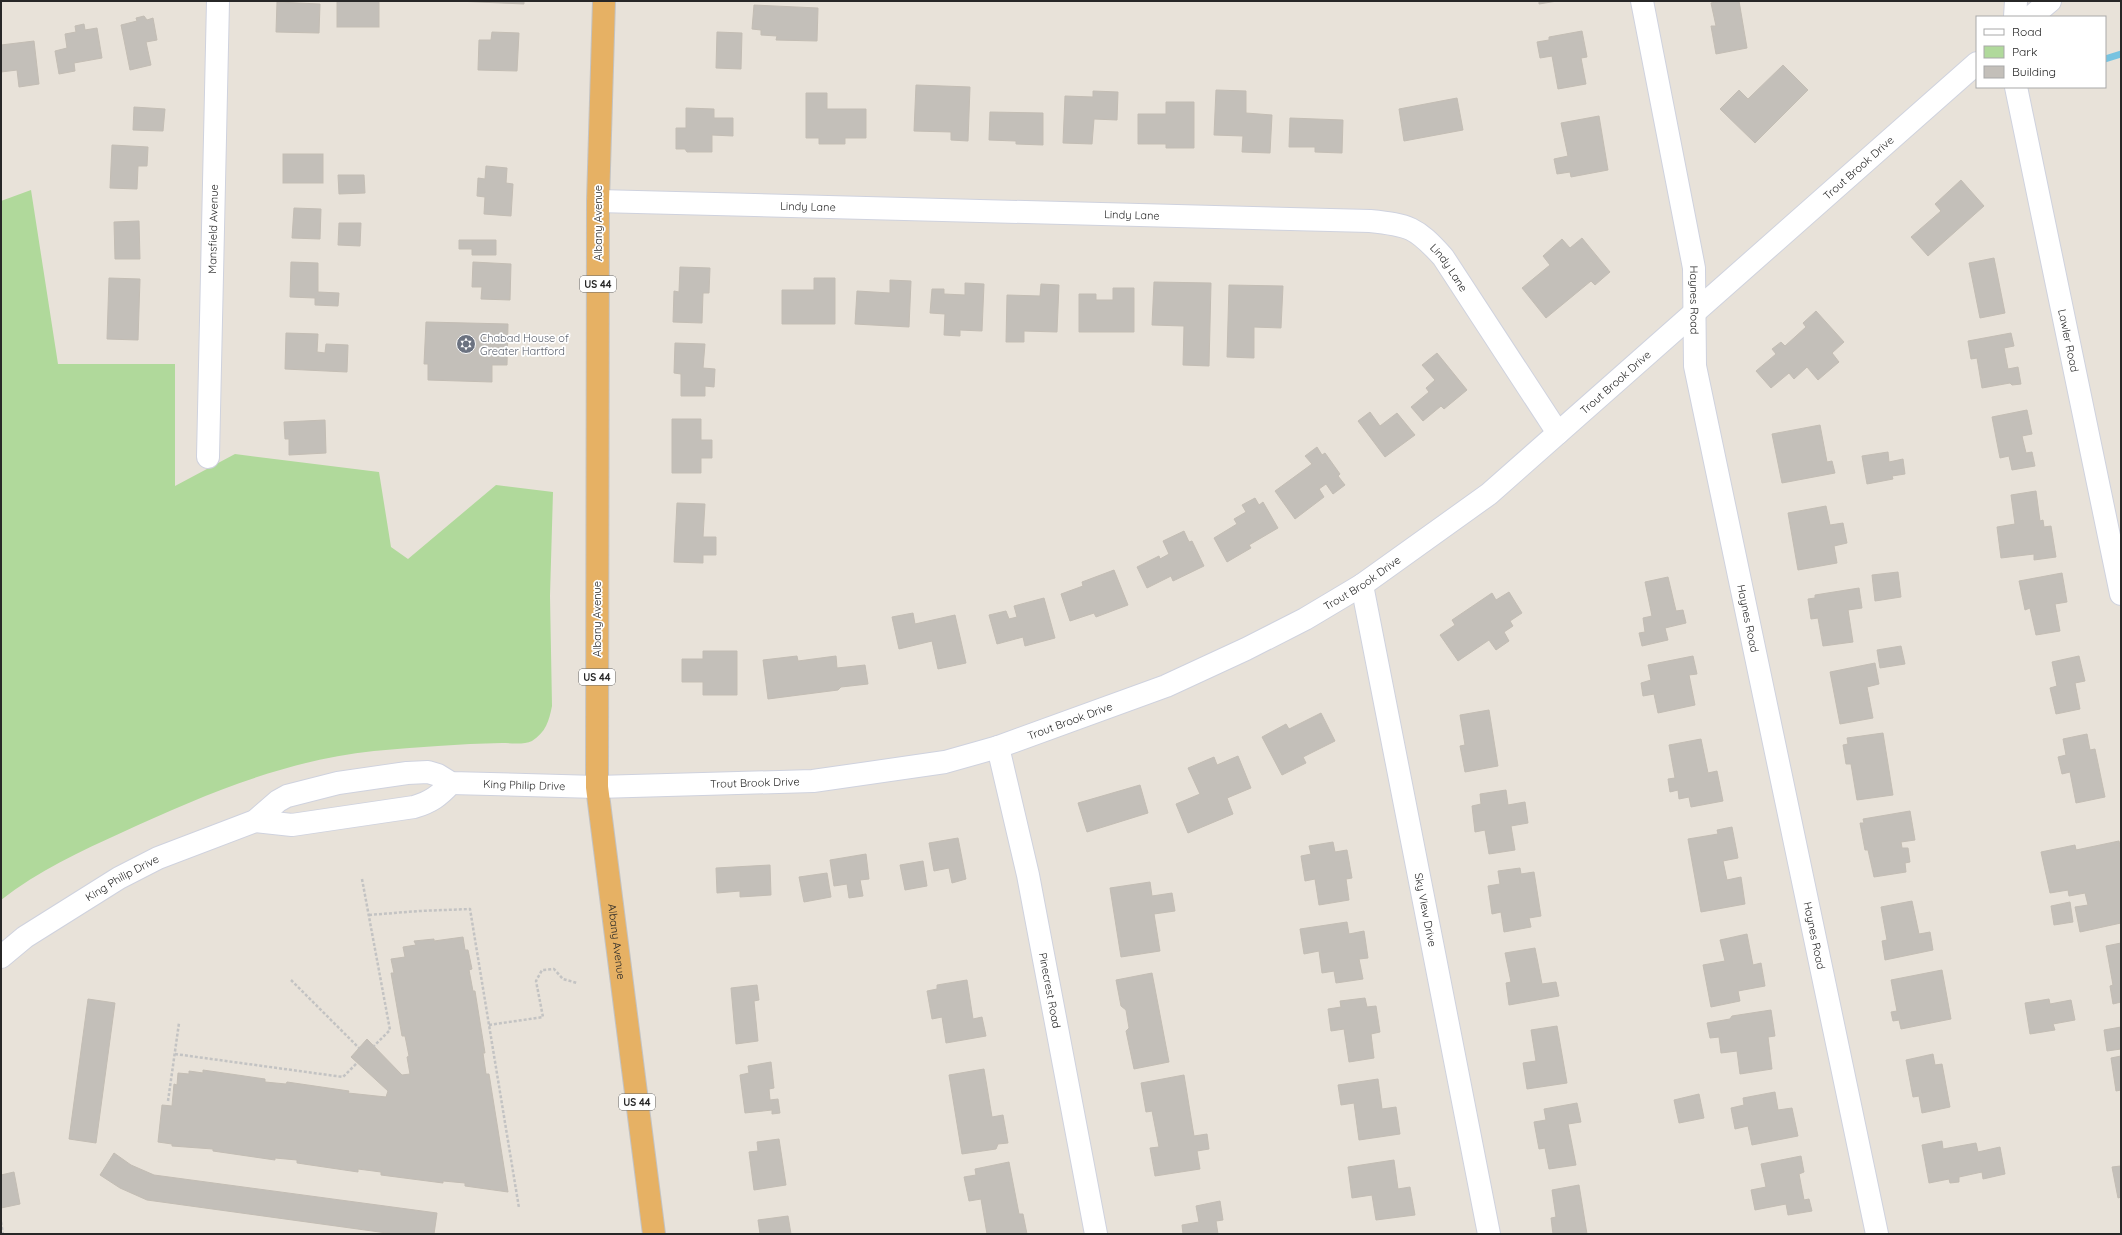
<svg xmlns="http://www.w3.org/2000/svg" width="2122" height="1235" font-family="Quicksand,sans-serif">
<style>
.green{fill:#b0d99b}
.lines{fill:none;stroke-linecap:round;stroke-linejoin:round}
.stream{stroke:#77c3e0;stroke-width:7}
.building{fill:#c3bfb9;stroke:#c3bdb4}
.minor-casing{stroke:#cfd2de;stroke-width:24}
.tertiary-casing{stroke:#cfd2de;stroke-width:24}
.secondary-casing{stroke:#cfd2de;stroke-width:24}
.trunk-casing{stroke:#c3c3c3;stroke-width:24}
.path{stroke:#c3c3c3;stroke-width:2.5;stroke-dasharray:3 2;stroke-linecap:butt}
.minor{stroke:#fff;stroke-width:22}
.tertiary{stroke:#fff;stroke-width:22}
.secondary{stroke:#fff;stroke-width:22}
.trunk{stroke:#e6b164;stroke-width:22}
.labels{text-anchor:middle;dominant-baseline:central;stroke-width:3.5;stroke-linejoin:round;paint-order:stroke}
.shield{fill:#fff;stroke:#686868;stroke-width:1}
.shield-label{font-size:10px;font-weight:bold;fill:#272727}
.street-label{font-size:11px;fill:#272727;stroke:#fff}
.worship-label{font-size:11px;fill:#5b616d;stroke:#fff;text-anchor:start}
</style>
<rect width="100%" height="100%" fill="#e8e2d9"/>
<path class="green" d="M31 190 58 364H175V486L235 454 379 472 391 547 408 559 496 485 553 492 550 596 552 706C549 721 546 732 532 741 524 745 510 743 502 743 459 744 417 747 374 751 286 760 203 795 123 832 81 851 38 871 1 900V201Z"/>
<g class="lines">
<polyline class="stream" points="2105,59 2121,54"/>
</g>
<g class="building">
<rect x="337" y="1" width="42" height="26"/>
<polygon points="456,1 524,1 524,4"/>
<polygon points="1539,1 1557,1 1539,4"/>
<polygon points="1720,1 1739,1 1747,48 1716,54 1711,26 1716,26 1711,3"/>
<polygon points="277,2 320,4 319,33 276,32"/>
<polygon points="754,5 818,8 817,41 776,40 777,36 761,35 761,30 752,29"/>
<polygon points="144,16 147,20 153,18 157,40 146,42 151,65 130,70 121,25 137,21 136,18"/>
<polygon points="84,24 85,30 97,28 102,58 74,63 75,71 59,74 55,51 67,48 65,34 76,32 75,26"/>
<polygon points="1582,31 1587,57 1581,58 1586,84 1558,89 1552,56 1540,58 1537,42 1549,40 1549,37"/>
<polygon points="492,32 519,33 517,71 478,70 479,40 491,40"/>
<polygon points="717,32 742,33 741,69 716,68"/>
<polygon points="34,41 39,84 19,87 17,70 1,72 1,45"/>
<polygon points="1783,65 1808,90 1755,143 1720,109 1739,90 1748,99"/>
<polygon points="916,85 970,87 968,141 951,140 951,132 914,131"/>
<polygon points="1216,90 1246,91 1246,113 1272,115 1270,153 1242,152 1243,136 1214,135"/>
<polygon points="1093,91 1118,92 1117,120 1094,119 1092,144 1063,143 1065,96 1093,97"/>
<polygon points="806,93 827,93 827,109 866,109 866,138 845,138 845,144 819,144 819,138 806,138"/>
<polygon points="1457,98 1463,130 1404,141 1399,109"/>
<polygon points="1166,102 1194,102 1194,148 1166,148 1166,144 1138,144 1138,114 1166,114"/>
<polygon points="134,107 165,109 163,131 133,130"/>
<polygon points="686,108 714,109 714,118 733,118 733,136 712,135 712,152 687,152 685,149 676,149 676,128 686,128"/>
<polygon points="990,112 1043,113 1043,145 1016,144 1016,141 989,140"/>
<polygon points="1599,116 1608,170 1571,177 1570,172 1557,174 1554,159 1568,156 1561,123"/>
<polygon points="1290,118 1343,120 1342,153 1315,152 1315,147 1289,147"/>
<polygon points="112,145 148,147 147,166 138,166 137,189 110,188"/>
<rect x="283" y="154" width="40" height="29"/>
<polygon points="486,166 507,168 506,183 513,184 511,216 484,214 485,197 477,196 478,178 485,179"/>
<polygon points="338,175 364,175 365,193 339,194"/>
<polygon points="1961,180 1984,206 1928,256 1911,237 1941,211 1935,204"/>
<polygon points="294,208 321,209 320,239 292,238"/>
<polygon points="139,221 140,259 115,259 114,222"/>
<polygon points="339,223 361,223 360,246 338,245"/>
<polygon points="1582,238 1610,272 1595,285 1591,281 1546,318 1522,288 1550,265 1543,256 1562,239 1570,248"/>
<polygon points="459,240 496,240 496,255 472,255 472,249 459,249"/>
<polygon points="1994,258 2005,313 1980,318 1969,263"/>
<polygon points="291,262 318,263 318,292 339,293 338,306 315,305 315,298 290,297"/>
<polygon points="473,262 511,264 510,300 481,299 482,287 472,287"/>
<polygon points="680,267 710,268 709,293 703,293 702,323 673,322 674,291 679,292"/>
<polygon points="109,278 140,279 138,340 107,339"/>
<polygon points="814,278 835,278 835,324 782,324 782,290 814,290"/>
<polygon points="890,280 911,281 909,327 855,324 857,291 890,293"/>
<polygon points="1154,282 1211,283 1209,366 1183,365 1184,326 1152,325"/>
<polygon points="965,283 984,284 982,331 960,330 960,336 944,335 945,314 930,313 932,289 944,289 944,294 965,295"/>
<polygon points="1041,284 1059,285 1057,332 1024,331 1024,342 1006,342 1007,295 1040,296"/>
<polygon points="1229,285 1283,286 1281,328 1254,327 1254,358 1227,357"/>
<polygon points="1113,288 1134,288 1134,332 1079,332 1079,294 1096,294 1096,300 1113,300"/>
<polygon points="1816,311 1844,342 1832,353 1839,362 1818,380 1807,367 1794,379 1789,373 1771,388 1756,371 1776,354 1772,349 1781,342 1785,346 1806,327 1803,323"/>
<polygon points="426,322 508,324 507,365 492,365 492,382 428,380 428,364 424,364"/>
<polygon points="286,333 318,334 317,352 325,353 326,344 348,345 347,372 285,369"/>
<polygon points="2011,333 2014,346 2004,348 2008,369 2018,367 2021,384 2012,385 2010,383 1982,388 1977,358 1971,359 1968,341"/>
<polygon points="675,343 705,344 703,368 715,369 714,387 705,386 705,396 681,396 681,374 674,373"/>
<polygon points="1437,353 1467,390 1444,409 1441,406 1423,421 1411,407 1429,392 1426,388 1435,380 1422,365"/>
<polygon points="2027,410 2032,434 2022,436 2026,453 2032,452 2035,466 2012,470 2009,456 2000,458 1992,417"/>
<polygon points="1370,412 1380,426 1397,413 1415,435 1385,457 1358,421"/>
<polygon points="672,419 701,419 701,440 712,440 712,458 701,458 701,473 672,473"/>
<polygon points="325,420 326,453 289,455 289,439 285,439 284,422"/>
<polygon points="1820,425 1827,462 1832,461 1835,473 1782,483 1772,434"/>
<polygon points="1317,447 1322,455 1325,453 1340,474 1338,476 1345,485 1333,494 1326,484 1319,489 1324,497 1295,519 1275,491 1312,464 1305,456"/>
<polygon points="1888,452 1889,462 1903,459 1905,474 1892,476 1893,479 1867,484 1862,456"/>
<polygon points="2036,491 2040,521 2043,520 2044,527 2051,526 2056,557 2034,560 2034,554 2001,558 1997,527 2015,524 2011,495"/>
<polygon points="1255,498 1259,505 1263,502 1278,528 1249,545 1251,548 1227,562 1214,538 1237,524 1234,519 1246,512 1242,505"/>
<polygon points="677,503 705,504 703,537 716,537 716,555 703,555 703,563 674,562"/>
<polygon points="1826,506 1830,525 1843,523 1847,543 1834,546 1837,563 1798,570 1788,513"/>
<polygon points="1184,531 1189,542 1192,541 1204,566 1173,581 1171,576 1147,588 1137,567 1159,556 1160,559 1169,554 1163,541"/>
<polygon points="1114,570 1128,605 1096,617 1094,613 1070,621 1061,594 1083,586 1082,582"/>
<polygon points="1898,572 1901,597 1875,601 1872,575"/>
<polygon points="2062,573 2067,602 2055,604 2060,631 2036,635 2030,608 2025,610 2019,581"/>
<polygon points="1668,577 1676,611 1683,610 1686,623 1665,628 1668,640 1642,646 1639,633 1645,632 1643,618 1652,616 1645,582"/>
<polygon points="1859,588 1862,608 1848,610 1853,642 1823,646 1818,618 1811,619 1808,599 1815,598 1815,595"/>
<polygon points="1509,592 1522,613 1510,621 1513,626 1504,632 1509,641 1496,650 1489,640 1458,661 1440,635 1455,625 1452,620 1492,593 1496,600"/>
<polygon points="1044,598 1055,638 1025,646 1023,637 997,644 989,615 1006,611 1009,619 1017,617 1014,606"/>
<polygon points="913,613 915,624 955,615 966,663 938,669 932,641 899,649 892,617"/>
<polygon points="1901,646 1905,664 1880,668 1877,650"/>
<polygon points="703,651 737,651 737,695 703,695 703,682 682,682 682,659 703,659"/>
<polygon points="797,656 798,661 836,656 837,668 865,665 868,684 841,687 838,690 768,699 763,660"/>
<polygon points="1693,656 1697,674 1689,675 1695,705 1658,713 1654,694 1643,696 1641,683 1651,680 1648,665"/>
<polygon points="2079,656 2085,681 2075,683 2080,709 2056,714 2050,688 2057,686 2052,662"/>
<polygon points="1875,663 1879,684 1867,687 1873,718 1840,724 1830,672"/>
<polygon points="1489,710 1498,766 1465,772 1460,746 1465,745 1460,715"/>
<polygon points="1321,713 1335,741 1303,757 1306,763 1282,775 1262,737 1286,724 1289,729"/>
<polygon points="1883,733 1893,795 1857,800 1851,764 1846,764 1843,745 1848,744 1847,738"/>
<polygon points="2087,734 2090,750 2095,749 2105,797 2076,803 2070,772 2062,774 2058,757 2066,755 2063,739"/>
<polygon points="1701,739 1708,773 1717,771 1723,801 1691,807 1689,797 1679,799 1678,790 1670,792 1668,779 1675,778 1669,745"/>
<polygon points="1238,756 1251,788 1227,798 1233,814 1188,833 1176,804 1200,794 1188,768 1214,757 1217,765"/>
<polygon points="1140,785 1148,813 1087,832 1078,803"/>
<polygon points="1506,790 1508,805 1525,802 1528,823 1511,826 1515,850 1489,854 1485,830 1475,832 1472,806 1481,804 1480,794"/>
<polygon points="1910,811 1915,840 1901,842 1902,848 1908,848 1910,862 1905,863 1906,872 1874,877 1868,850 1865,850 1860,823 1864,823 1863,819"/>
<polygon points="1732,827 1738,858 1723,861 1727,880 1741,877 1745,904 1701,912 1688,839 1718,834 1717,830"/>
<polygon points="958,838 966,879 952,883 949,868 934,871 929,843"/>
<polygon points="2119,841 2121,850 2121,923 2080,932 2075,907 2088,905 2085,893 2069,896 2068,890 2050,893 2041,852 2075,845 2076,850"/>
<polygon points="1333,842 1335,852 1347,850 1352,878 1346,879 1349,900 1319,905 1315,879 1305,881 1301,856 1311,854 1309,846"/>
<polygon points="866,854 869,879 860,880 863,896 849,898 847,884 834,886 830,860"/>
<polygon points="923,861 927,886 905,890 900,865"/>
<polygon points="770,865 771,895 740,897 740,891 717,893 716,868"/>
<polygon points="1520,868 1521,874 1534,872 1541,916 1529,918 1531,927 1504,932 1501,912 1492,914 1488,886 1500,884 1498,871"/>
<polygon points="827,873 831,897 804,902 799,877"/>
<polygon points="1150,882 1152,896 1172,893 1175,911 1154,914 1160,951 1121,957 1110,888"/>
<polygon points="1912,901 1919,934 1930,932 1933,950 1885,960 1882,941 1887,940 1881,907"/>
<polygon points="2070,902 2073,922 2054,925 2051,906"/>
<polygon points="1347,922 1349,934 1364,931 1368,958 1359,959 1363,979 1336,983 1334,971 1322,973 1319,951 1304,954 1300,929"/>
<polygon points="1747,934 1753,965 1761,963 1765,986 1738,991 1740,1001 1711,1007 1703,965 1725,961 1720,940"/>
<polygon points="463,937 465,950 468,950 472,969 469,970 473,991 475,991 485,1053 483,1053 486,1074 489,1074 508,1192 465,1186 465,1183 443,1181 443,1183 381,1175 381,1172 358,1169 358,1172 297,1163 297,1160 275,1158 275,1160 213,1151 213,1149 172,1146 172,1144 158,1142 162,1105 172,1106 174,1084 177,1085 178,1073 189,1074 189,1071 203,1073 203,1070 265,1079 265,1082 286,1084 287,1082 349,1091 348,1093 386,1097 388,1091 351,1057 367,1039 402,1075 410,1074 407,1057 409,1056 405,1036 402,1036 391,973 394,973 391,959 405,957 403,947 416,945 414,941 434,939 434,941"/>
<polygon points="2121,943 2121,1002 2113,1004 2110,986 2113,985 2106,946"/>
<polygon points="1535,948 1542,984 1556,982 1559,996 1509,1005 1506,983 1511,982 1505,953"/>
<polygon points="1942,970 1951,1019 1901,1029 1899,1020 1893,1021 1891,1012 1897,1011 1891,980"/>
<polygon points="1152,973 1169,1062 1134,1069 1126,1031 1129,1028 1126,1010 1121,1006 1116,980"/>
<polygon points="967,980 973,1019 982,1017 986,1036 946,1043 942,1017 932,1019 927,991 937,989 937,985"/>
<polygon points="757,985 759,1000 754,1001 758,1041 736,1044 731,988"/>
<polygon points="1365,998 1367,1007 1376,1006 1380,1032 1371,1034 1374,1058 1349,1062 1344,1029 1331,1031 1328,1009 1341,1007 1340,1001"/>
<polygon points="88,999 115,1003 96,1143 69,1139"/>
<polygon points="2049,999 2050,1004 2071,1000 2075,1020 2053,1024 2055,1030 2030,1034 2025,1003"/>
<polygon points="1771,1010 1775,1036 1768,1037 1772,1069 1740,1074 1737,1051 1721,1053 1719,1037 1710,1038 1707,1023 1730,1019 1732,1016"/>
<polygon points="1557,1026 1567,1083 1527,1089 1523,1063 1536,1061 1531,1030"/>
<polygon points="2121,1027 2121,1049 2107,1051 2104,1030"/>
<polygon points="1933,1054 1935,1065 1942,1064 1950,1107 1922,1113 1919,1096 1913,1097 1906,1060"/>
<polygon points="2121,1056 2121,1090 2116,1091 2111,1058"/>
<polygon points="771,1062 774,1088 769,1089 770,1100 778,1099 780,1113 772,1114 772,1110 745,1113 740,1075 749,1073 748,1066"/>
<polygon points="984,1069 992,1117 1003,1115 1008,1143 998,1144 996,1149 962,1154 949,1075"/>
<polygon points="1184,1075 1194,1136 1207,1134 1209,1149 1197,1151 1200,1169 1155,1176 1150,1148 1159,1147 1152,1111 1146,1112 1141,1083"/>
<polygon points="1378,1079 1382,1109 1396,1107 1400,1134 1359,1140 1354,1103 1341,1105 1338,1085"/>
<polygon points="1775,1092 1778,1110 1792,1108 1798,1136 1752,1145 1748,1126 1735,1129 1731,1108 1744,1105 1743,1098"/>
<polygon points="1699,1094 1704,1118 1679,1123 1674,1100"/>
<polygon points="1577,1103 1581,1122 1568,1124 1576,1165 1549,1169 1545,1148 1539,1149 1534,1122 1546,1120 1544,1109"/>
<polygon points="779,1139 786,1185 754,1190 749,1152 758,1151 757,1142"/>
<polygon points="1942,1141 1943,1149 1976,1143 1978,1152 2000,1147 2005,1174 1983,1179 1982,1172 1959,1177 1959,1182 1950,1183 1949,1179 1929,1183 1922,1145"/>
<polygon points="114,1153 131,1165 154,1175 437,1213 434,1234 394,1234 147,1200 120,1188 100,1175"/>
<polygon points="1801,1156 1804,1172 1799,1174 1804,1200 1809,1199 1812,1211 1788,1215 1786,1204 1755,1210 1751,1190 1766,1187 1761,1164"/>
<polygon points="1394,1160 1398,1189 1410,1187 1415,1215 1376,1220 1372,1195 1352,1198 1348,1167"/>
<polygon points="1009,1162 1019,1214 1023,1214 1027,1234 987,1234 981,1199 969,1201 964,1177 976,1175 975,1169"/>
<polygon points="2121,1166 2121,1197 2118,1198 2112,1167"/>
<polygon points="14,1172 20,1204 1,1208 1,1175"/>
<polygon points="1579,1185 1587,1234 1553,1234 1551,1218 1556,1217 1552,1190"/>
<polygon points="1220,1201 1223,1220 1216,1221 1218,1234 1183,1234 1182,1225 1199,1222 1196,1206"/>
<polygon points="788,1216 791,1234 760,1234 758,1220"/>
</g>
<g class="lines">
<defs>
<g id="minor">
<path id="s1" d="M1642 1 1694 268 1695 366 1877 1234"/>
<polyline points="2015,17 2016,1"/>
<path id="s2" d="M2016 87 2121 594"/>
<path id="s3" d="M598 201 1370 221C1409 225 1416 227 1443 257L1558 433"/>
<path id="s4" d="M208 457 218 1"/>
<path id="s5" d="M1362 585 1489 1234"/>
<path id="s6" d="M998 747 1028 875 1096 1234"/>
</g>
<g id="tertiary">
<path d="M255 821 292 825 414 807C431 802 439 796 451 783"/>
<path id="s7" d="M1 957 25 937 119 878 158 858 255 821 278 801 287 796 338 783 407 773 428 772 438 775 451 783 597 787"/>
</g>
<g id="secondary">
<polyline points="2031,17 2050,1"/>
<path id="s8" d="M597 787 813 781 945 762 998 747 1166 686 1246 649 1305 619 1362 585 1489 494 1977 63"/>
</g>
<g id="trunk">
<path id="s9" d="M604 1 598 201 597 787 654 1234"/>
</g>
</defs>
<use href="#minor" class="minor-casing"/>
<use href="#tertiary" class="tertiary-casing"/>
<use href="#secondary" class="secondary-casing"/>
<use href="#trunk" class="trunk-casing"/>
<g class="path">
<polyline points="362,879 390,1030 374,1046"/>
<polyline points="369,915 419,911 470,909 519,1208"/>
<polyline points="291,980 359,1048"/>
<polyline points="489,1025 543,1017 536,981 542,970 554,969 563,979 577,983"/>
<polyline points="175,1054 343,1077 357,1063"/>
<polyline points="168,1101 179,1023"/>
<polyline points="1,1222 3,1234"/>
</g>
<use href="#minor" class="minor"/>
<use href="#tertiary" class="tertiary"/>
<use href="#secondary" class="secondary"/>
<use href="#trunk" class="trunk"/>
</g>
<defs>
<symbol id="synagogue-disc" viewBox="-11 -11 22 22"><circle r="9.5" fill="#6b7280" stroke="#fff"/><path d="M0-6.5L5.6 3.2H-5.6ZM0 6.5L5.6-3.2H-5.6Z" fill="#fff"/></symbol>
</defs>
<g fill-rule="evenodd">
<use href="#synagogue-disc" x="455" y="333" width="22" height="22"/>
</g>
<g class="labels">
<g class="shield">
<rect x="580" y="276" width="36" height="16" rx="3"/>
<rect x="579" y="669" width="36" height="16" rx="3"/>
<rect x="619" y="1094" width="36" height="16" rx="3"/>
</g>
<g class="shield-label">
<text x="598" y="284">US 44</text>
<text x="597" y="677">US 44</text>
<text x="637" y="1102">US 44</text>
</g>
<g class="street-label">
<text stroke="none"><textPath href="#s8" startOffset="1453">Trout Brook Drive</textPath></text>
<text stroke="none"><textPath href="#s3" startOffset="210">Lindy Lane</textPath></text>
<text stroke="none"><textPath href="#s3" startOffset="534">Lindy Lane</textPath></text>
<text transform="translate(598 223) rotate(-90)">Albany Avenue</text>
<text stroke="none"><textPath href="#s4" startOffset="228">Mansfield Avenue</textPath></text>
<text stroke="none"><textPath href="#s3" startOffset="869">Lindy Lane</textPath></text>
<text stroke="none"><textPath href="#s1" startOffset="304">Haynes Road</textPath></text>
<text stroke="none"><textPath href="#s2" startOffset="259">Lawler Road</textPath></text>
<text stroke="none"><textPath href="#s8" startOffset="1129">Trout Brook Drive</textPath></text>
<text stroke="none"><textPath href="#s8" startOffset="805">Trout Brook Drive</textPath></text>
<text transform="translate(597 619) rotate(-90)">Albany Avenue</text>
<text stroke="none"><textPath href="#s1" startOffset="628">Haynes Road</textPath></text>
<text stroke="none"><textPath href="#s8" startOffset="481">Trout Brook Drive</textPath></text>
<text stroke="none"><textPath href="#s8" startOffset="158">Trout Brook Drive</textPath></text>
<text stroke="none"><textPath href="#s7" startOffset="573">King Philip Drive</textPath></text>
<text stroke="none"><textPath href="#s7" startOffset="145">King Philip Drive</textPath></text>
<text stroke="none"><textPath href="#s5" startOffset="331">Sky View Drive</textPath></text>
<text stroke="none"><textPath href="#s1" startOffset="952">Haynes Road</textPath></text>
<text stroke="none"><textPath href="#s9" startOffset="942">Albany Avenue</textPath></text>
<text stroke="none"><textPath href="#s6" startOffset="249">Pinecrest Road</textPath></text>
</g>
<g class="worship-label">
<text x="480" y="338">Chabad House of<tspan x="480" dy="13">Greater Hartford</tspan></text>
</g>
</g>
<rect width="2122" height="1235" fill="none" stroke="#272727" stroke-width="4"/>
<rect x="1976" y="16" width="130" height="72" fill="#ffffff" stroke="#a9a9a9"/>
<rect x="1984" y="29" width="20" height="6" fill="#ffffff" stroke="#a9a9a9"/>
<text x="2012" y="36" font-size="12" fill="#272727">Road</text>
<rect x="1984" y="46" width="20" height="12" fill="#b0d99b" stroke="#a9a9a9"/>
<text x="2012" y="56" font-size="12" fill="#272727">Park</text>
<rect x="1984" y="66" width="20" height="12" fill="#c3bfb9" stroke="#a9a9a9"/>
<text x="2012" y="76" font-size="12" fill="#272727">Building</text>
</svg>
